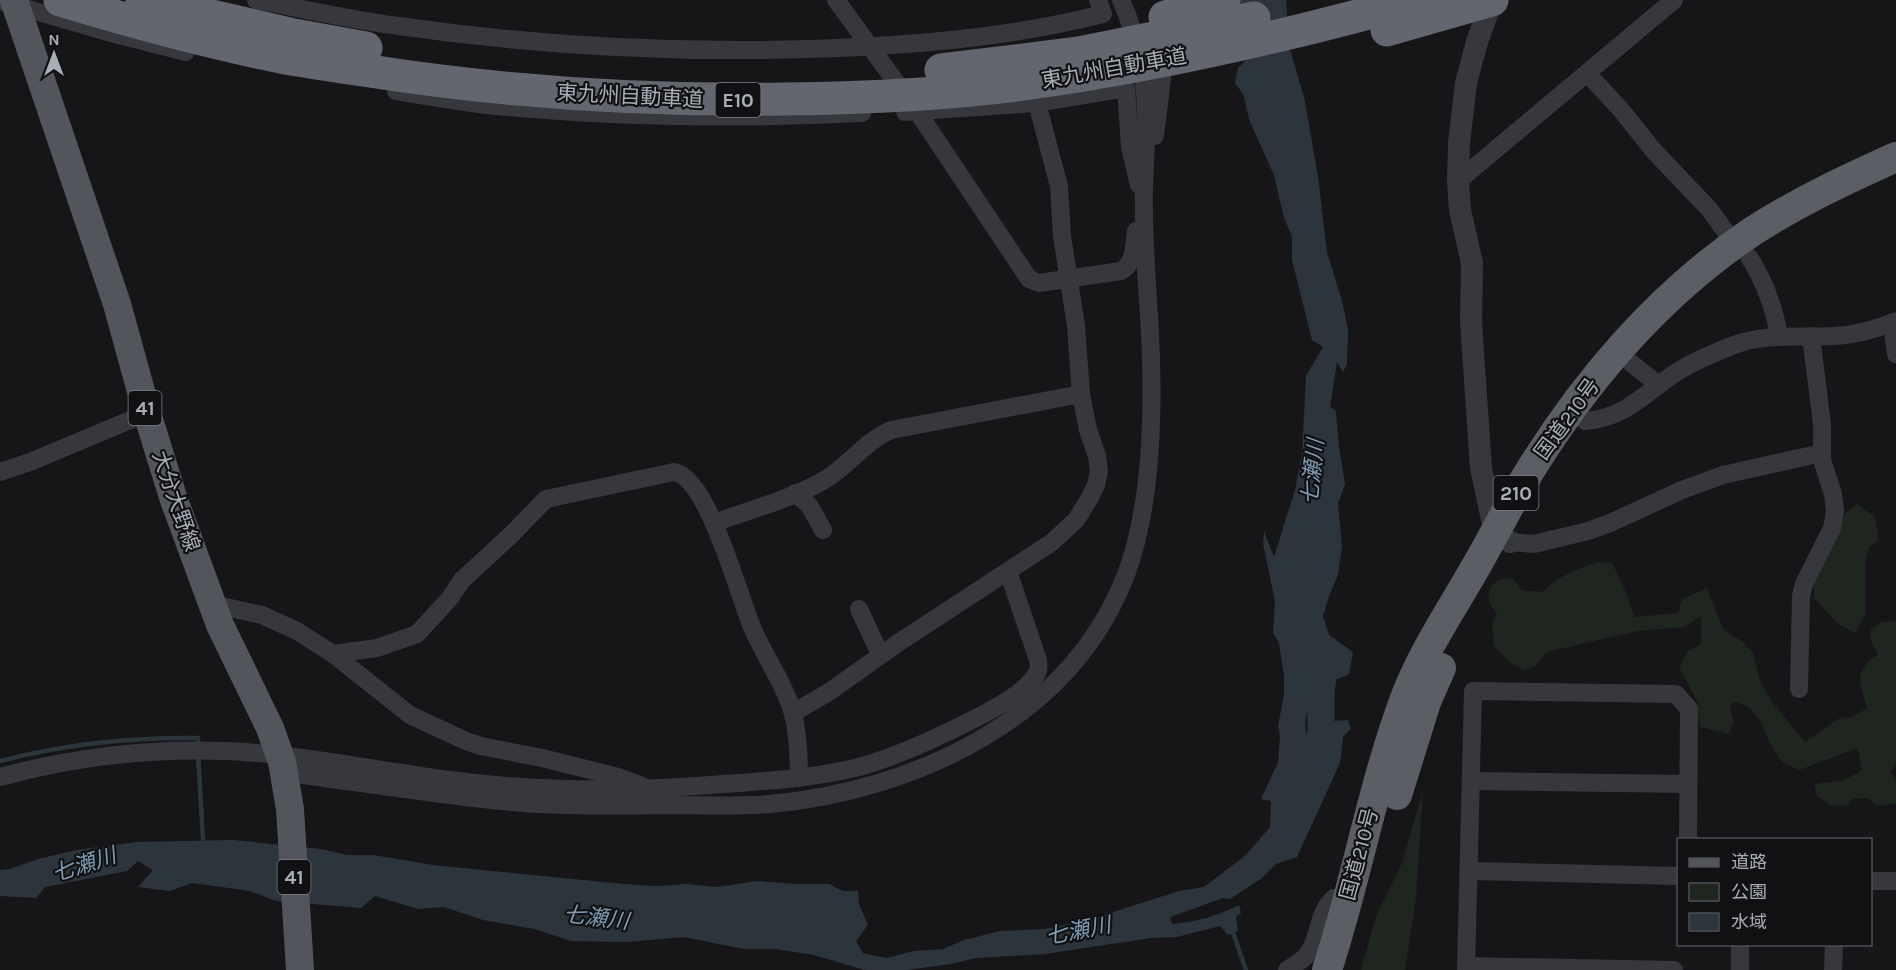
<svg xmlns="http://www.w3.org/2000/svg" width="1896" height="970" font-family="Karla,'Noto Sans JP',sans-serif">
<style>
.green{fill:#1e261f}
.water{fill:#2c353c}
.lines{fill:none;stroke-linecap:round;stroke-linejoin:round}
.stream{stroke:#2c353c;stroke-width:4.5}
.river{stroke:#2c353c;stroke-width:27}
.minor{stroke:#37383d;stroke-width:18}
.tertiary{stroke:#37383d;stroke-width:22}
.primary{stroke:#53555c;stroke-width:28}
.trunk{stroke:#5b5e65;stroke-width:30}
.motorway-bridge{stroke:#63666e;stroke-width:33}
.labels{text-anchor:middle;dominant-baseline:central;stroke-width:4.5;stroke-linejoin:round;paint-order:stroke}
.shield{fill:#111113;stroke:#7b7e86;stroke-width:1.5}
.shield-label{font-size:20px;font-weight:bold;fill:#a8adb8}
.street-label{font-size:21px;fill:#a8adb8;stroke:#111113}
.water-label{font-size:22px;font-style:italic;fill:#7f9bb3;stroke:#111113}
</style>
<rect width="100%" height="100%" fill="#161618"/>
<g class="green">
<polygon points="1857,504 1875,517 1879,541 1869,547 1865,562 1865,616 1855,633 1836,622 1814,598 1814,569 1831,526"/>
<path d="M1598 562 1612 563 1623 585 1635 617 1678 613 1682 599 1707 588 1723 629 1741 641 1753 652 1760 681 1772 702 1805 742 1840 718 1853 717 1867 708C1860 680 1852 673 1878 654L1871 641V629L1881 622 1896 621V765L1890 772 1896 779V803L1877 806 1868 798 1853 799 1846 806 1830 805 1817 796 1814 785C1822 781 1830 783 1839 781 1848 779 1855 774 1862 770L1858 748 1799 770 1782 762 1769 742 1761 722 1749 707 1734 701 1730 706 1734 723 1728 734 1700 727 1697 700 1679 668 1687 652 1701 644V616L1685 627 1638 631 1546 652 1537 665 1524 671 1510 662 1494 646 1492 623 1497 614C1482 597 1487 578 1512 578L1522 590 1542 592C1559 576 1576 569 1598 562Z"/>
<polygon points="1423,790 1416,898 1405,970 1361,970 1376,916 1402,863"/>
</g>
<path class="water" d="M1239 0H1286L1290 50 1304 97 1308 119 1318 177 1327 252 1342 301 1348 329 1347 364 1343 372 1337 362 1330 407 1336 411 1339 447 1345 484 1338 504 1342 546 1338 575 1329 596 1323 616 1329 635 1353 652 1349 674C1340 678 1327 683 1320 689 1310 700 1303 719 1306 733L1314 732 1318 722 1348 720 1351 728 1343 737 1340 763 1297 857 1276 864 1262 878 1230 899 1223 898 1170 917 1172 924C1196 922 1218 916 1239 905L1241 913 1236 917 1238 931 1228 935 1220 926 1177 937 1151 938 1045 954 976 958 951 964 906 970H865L814 955 775 949H744L684 937 627 942 571 941 534 929 483 920 444 907 418 909 375 896 361 908 276 901 250 891 192 883 170 891 138 887 153 870 138 861 127 871 45 887 36 898 0 896V870L10 869 38 859 76 850 137 842 233 840 321 849 347 855H373L433 865 624 884 656 886 686 884 717 887 757 881 797 884H829L843 891H858L859 904 868 925 856 941 863 953 886 958 914 951 943 949 964 940 1000 931 1045 929 1091 919 1179 891 1204 887 1246 855 1270 827 1271 801 1261 799 1278 762 1280 736 1278 726 1284 695V676L1279 643 1273 633 1275 602 1263 543 1264 531 1274 557 1295 490 1302 453 1306 376 1323 347 1312 340 1292 260V236L1284 218 1274 175 1250 122 1243 94 1235 83 1238 68 1248 58Z"/>
<g class="lines">
<g class="stream">
<polyline points="198,754 203,839"/>
<path d="M0 761C65 744 131 737 198 738V745"/>
<polyline points="1231,927 1246,970"/>
</g>
<polyline class="river" points="1321,757 1321,692 1326,652"/>
<g class="minor">
<path d="M256 0C304 9 351 20 399 26 545 47 691 54 838 48 927 44 1016 36 1103 14L1098 0"/>
<path d="M836 0 917 111 1029 279 1039 283 1121 271C1135 264 1134 245 1136 231"/>
<polyline points="0,1 115,34 186,52"/>
<polyline points="1587,73 1622,111 1653,150 1710,210 1735,245"/>
<path d="M396 91C426 96 457 101 487 105 611 118 737 119 862 113"/>
<polyline points="905,112 1036,103 1126,88 1130,147 1139,185"/>
<polyline points="1155,136 1163,70 1162,53"/>
<polyline points="1458,181 1674,0"/>
<path d="M1749 257C1765 282 1774 307 1779 336"/>
<polyline points="1892,323 1896,354"/>
<polyline points="1631,363 1659,385"/>
<path d="M1585 421C1628 418 1647 390 1680 370 1697 360 1716 352 1734 345 1767 333 1800 338 1834 336 1855 335 1876 329 1896 321"/>
<polyline points="0,472 30,462 147,413"/>
<polyline points="795,493 809,505 823,530"/>
<path d="M714 523C749 510 788 500 821 482 848 468 863 442 891 430L1081 394"/>
<polyline points="1510,542 1534,544 1588,531 1610,523 1682,490 1723,475 1822,453"/>
<polyline points="1008,571 1051,543 1076,520 1088,501 1096,485 1099,472 1097,456 1088,430 1081,394 1076,326 1062,236 1059,186 1037,103"/>
<polyline points="212,604 262,615 297,631 333,654 410,715 466,741 481,746 542,758 618,777 642,786"/>
<polyline points="859,609 878,650"/>
<path d="M333 654 377 648 417 634 450 598 462 580 510 536 546 499 674 472C708 477 739 597 752 627 764 656 785 684 793 714 798 734 799 757 799 778"/>
<polyline points="1799,689 1801,596 1804,584 1832,528 1835,511 1833,494 1822,460 1822,424 1811,336"/>
<path d="M285 772C327 779 370 784 413 790 455 796 498 802 541 804 582 806 623 806 663 805 698 805 734 807 770 804 916 790 1072 719 1127 572 1154 497 1154 396 1149 316 1146 273 1143 230 1144 187 1145 161 1147 136 1146 111 1146 77 1135 31 1121 0"/>
<path d="M0 777C74 757 149 748 226 751 299 754 370 769 442 779 536 792 629 792 724 784 769 781 814 778 859 767 899 756 937 738 974 719 992 710 1025 692 1036 675 1039 671 1039 666 1038 660L1008 571 898 643 829 692 793 713"/>
<polyline points="1471,781 1688,784"/>
<polyline points="1469,871 1678,876"/>
<polyline points="1870,881 1896,881"/>
<polyline points="1466,966 1674,970"/>
<path d="M1287 970C1294 965 1302 961 1307 955 1321 937 1316 914 1334 898H1347"/>
<polyline points="1466,970 1473,691 1676,694 1689,709 1688,840"/>
<polyline points="1740,970 1740,944"/>
<polyline points="1833,970 1834,944"/>
</g>
<polyline class="tertiary" points="1492,0 1477,42 1466,83 1459,143 1458,181 1460,210 1472,263 1471,322 1481,468 1495,533 1510,542"/>
<polyline class="primary" points="14,0 117,304 147,413 174,500 220,625 270,728 282,762 290,809 300,970"/>
<g class="trunk">
<polyline points="1397,795 1426,702 1441,668"/>
<path d="M1327 970C1356 882 1372 788 1404 701 1422 652 1452 609 1478 563 1494 535 1509 505 1526 477 1584 382 1660 293 1753 231 1798 202 1847 179 1896 157"/>
</g>
<g class="motorway-bridge">
<path d="M60 0C133 22 206 42 281 57 308 62 336 66 363 70 502 92 642 101 783 99 863 98 944 95 1024 84 1157 66 1287 36 1416 0"/>
<polyline points="142,0 294,35 366,48"/>
<polyline points="1165,17 1224,0"/>
<polyline points="1387,30 1492,0"/>
<polyline points="941,70 1079,53 1254,18"/>
</g>
</g>
<g class="labels">
<g class="shield">
<rect x="715.5" y="83" width="45" height="34" rx="4.5"/>
<rect x="128.5" y="391" width="33" height="34" rx="4.5"/>
<rect x="1493.5" y="476" width="45" height="34" rx="4.5"/>
<rect x="277.5" y="860" width="33" height="34" rx="4.5"/>
</g>
<g class="shield-label">
<text x="738" y="100">E10</text>
<text x="145" y="408">41</text>
<text x="1516" y="493">210</text>
<text x="294" y="877">41</text>
</g>
<g class="street-label">
<text transform="translate(1114 68) rotate(-10)">東九州自動車道</text>
<text transform="translate(630 96) rotate(3)">東九州自動車道</text>
<text transform="translate(1567 419) rotate(-54)">国道210号</text>
<text transform="translate(176 501) rotate(71)">大分大野線</text>
<text transform="translate(1359 854) rotate(-75)">国道210号</text>
</g>
<g class="water-label">
<text transform="translate(1313 472) rotate(-84)">七瀬川</text>
<text transform="translate(84 865) rotate(-18)">七瀬川</text>
<text transform="translate(596 918) rotate(7)">七瀬川</text>
<text transform="translate(1078 931) rotate(-11)">七瀬川</text>
</g>
</g>
<rect x="1677" y="838" width="195" height="108" fill="#111113" stroke="#4d4f55" stroke-width="1.5"/>
<rect x="1689" y="858" width="30" height="9" fill="#53555c" stroke="#4d4f55" stroke-width="1.5"/>
<text x="1731" y="868" font-size="18" fill="#a8adb8">道路</text>
<rect x="1689" y="883" width="30" height="18" fill="#1e261f" stroke="#4d4f55" stroke-width="1.5"/>
<text x="1731" y="898" font-size="18" fill="#a8adb8">公園</text>
<rect x="1689" y="913" width="30" height="18" fill="#2c353c" stroke="#4d4f55" stroke-width="1.5"/>
<text x="1731" y="928" font-size="18" fill="#a8adb8">水域</text>
<g transform="translate(54 54)" stroke="#111113" stroke-width="4.5" paint-order="stroke">
<path d="M0-4.5L10 22L0 15L-10 22Z" fill="#a8adb8"/>
<text y="-9" font-size="16" font-weight="bold" text-anchor="middle" fill="#a8adb8">N</text>
</g>
</svg>
